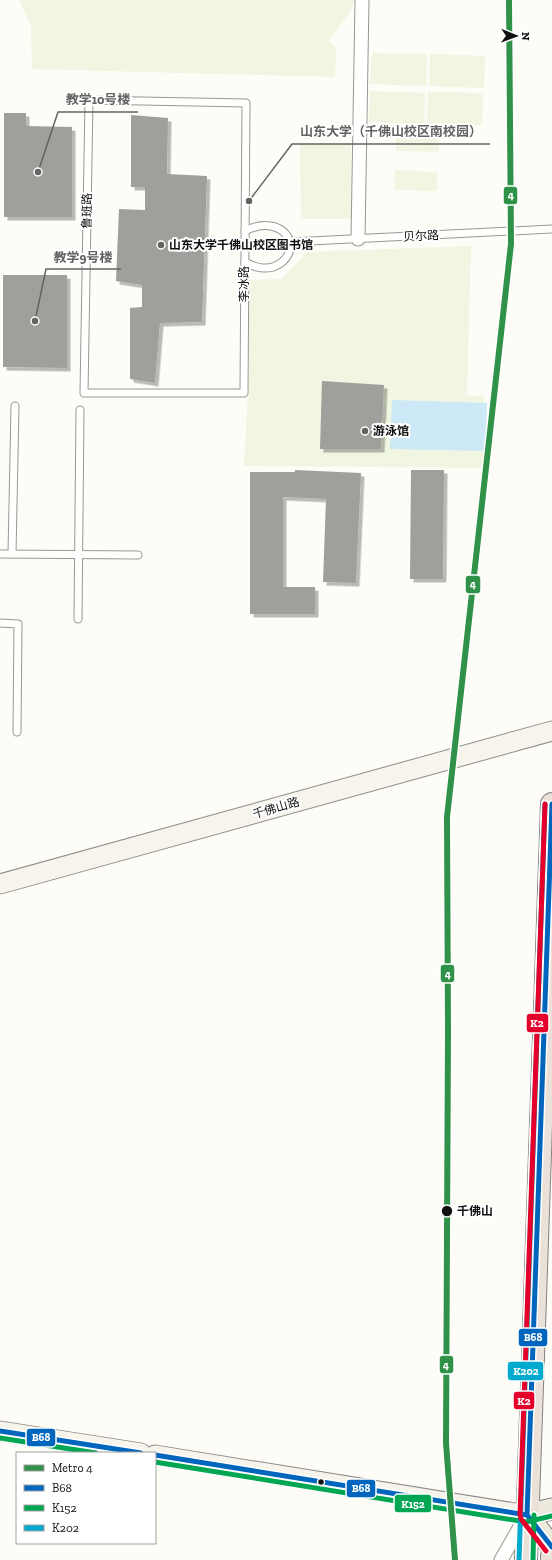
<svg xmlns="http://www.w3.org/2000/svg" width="552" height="1560" font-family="'Zilla Slab','Noto Sans SC',serif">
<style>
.pitch{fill:#f0f6e1}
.water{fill:#cde8f7}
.building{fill:#a19f9c;filter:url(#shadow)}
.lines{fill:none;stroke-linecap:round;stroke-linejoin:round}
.lane-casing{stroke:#979795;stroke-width:9}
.street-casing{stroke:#979795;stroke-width:15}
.secondary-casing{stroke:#8e8d8b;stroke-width:21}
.primary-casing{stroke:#858482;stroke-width:23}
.highway-casing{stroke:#858482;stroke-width:24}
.lane{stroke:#fffffe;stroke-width:7}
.street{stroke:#fffffe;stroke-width:13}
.secondary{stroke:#f6f4eb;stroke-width:19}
.primary{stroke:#ede9dc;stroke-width:21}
.highway{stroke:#eae1d8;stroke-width:22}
.bus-1-casing{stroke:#fff;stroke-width:8}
.bus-2-casing{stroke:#fff;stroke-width:8}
.bus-3-casing{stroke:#fff;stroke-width:8}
.bus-4-casing{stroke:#fff;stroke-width:8}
.bus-1{stroke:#0065bd;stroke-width:5}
.bus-2{stroke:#00a651;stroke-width:5}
.bus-3{stroke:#00a9ce;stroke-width:5}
.bus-4{stroke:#e4002b;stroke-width:5}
.metro-1-casing{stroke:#fff;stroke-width:9}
.metro-1{stroke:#2f9248;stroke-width:6}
.poi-dot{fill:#646362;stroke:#fff;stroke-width:1.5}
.stop-dot{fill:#111;stroke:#fff;stroke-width:1.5}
.labels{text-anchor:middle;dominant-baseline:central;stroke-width:4;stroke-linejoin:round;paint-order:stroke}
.street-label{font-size:12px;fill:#111;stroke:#fff}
.poi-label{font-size:12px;font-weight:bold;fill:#111;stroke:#fff;text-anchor:start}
.stop-label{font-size:12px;font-weight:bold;fill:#111;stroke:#fff;text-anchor:start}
.leader{fill:none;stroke:#646362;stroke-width:1.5}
.callout-dot{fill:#646362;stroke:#fff;stroke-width:1.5}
.callout-label{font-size:13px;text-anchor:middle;font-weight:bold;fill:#646362;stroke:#fff;stroke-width:4;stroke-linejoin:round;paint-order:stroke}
.line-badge{stroke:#fff;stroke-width:1.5}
.badge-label{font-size:11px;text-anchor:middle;font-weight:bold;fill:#fff}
</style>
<defs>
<filter id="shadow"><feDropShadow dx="3.5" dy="3.5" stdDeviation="0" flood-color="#0004"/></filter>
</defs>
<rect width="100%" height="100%" fill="#fdfcf7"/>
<g class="pitch">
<polygon points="19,0 354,0 350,12 329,41 336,47 335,77 32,69 31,25"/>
<polygon points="372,53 427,54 426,86 370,84"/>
<polygon points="430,54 485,56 484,88 429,86"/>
<polygon points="370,91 425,93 424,124 369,122"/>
<polygon points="428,92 483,93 482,125 427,123"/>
<polygon points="396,131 439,133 439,152 396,151"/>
<polygon points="300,144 351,144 351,219 301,219"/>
<polygon points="395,170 437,172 437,191 394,190"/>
<polygon points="471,246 467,395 484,396 483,468 244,466 249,376 248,280 282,279 307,252"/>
</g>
<polygon class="water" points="392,400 487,403 486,451 390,449"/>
<g class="building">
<polygon points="4,113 26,113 26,126 72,127 72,217 4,217"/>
<polygon points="131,115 168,118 167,174 207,176 202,322 160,323 155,383 130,379 130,308 142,307 142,285 116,281 119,209 145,210 145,187 131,187"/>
<polygon points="3,275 67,275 67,368 3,367"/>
<polygon points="322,381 384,385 381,449 320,449"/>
<polygon points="295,470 361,473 356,583 323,582 326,499 283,497 283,587 315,587 315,614 250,614 250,472 295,472"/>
<polygon points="411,470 444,470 443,579 410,579"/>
</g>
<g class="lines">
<defs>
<g id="lane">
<polygon points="89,100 246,103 244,393 84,393"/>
<path d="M245 231C260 223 283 222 290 242"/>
<path d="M245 262C251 265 256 268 263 268 278 269 292 258 290 242L552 229"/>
<polyline points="0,554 138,555"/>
<polyline points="12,554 15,406"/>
<polyline points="78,619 80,410"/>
<polyline points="0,623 18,624 17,732"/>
</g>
<g id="street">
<polyline points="358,239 362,0"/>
<polyline points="501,1560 525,1518"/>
</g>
<g id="secondary">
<polyline points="0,884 552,731"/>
<polyline points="0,1431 141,1453"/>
<polyline points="155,1455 527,1515"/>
</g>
<polyline id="primary" points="552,1509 527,1515 552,1547"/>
<g id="highway">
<polyline points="526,1560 552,804"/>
<polyline points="552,1560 552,1556"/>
</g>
</defs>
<use href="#lane" class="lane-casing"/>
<use href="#street" class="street-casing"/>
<use href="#secondary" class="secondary-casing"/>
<use href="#primary" class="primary-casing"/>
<use href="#highway" class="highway-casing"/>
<use href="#lane" class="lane"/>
<use href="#street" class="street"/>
<use href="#secondary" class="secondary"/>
<use href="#primary" class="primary"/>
<use href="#highway" class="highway"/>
<defs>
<g id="bus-1">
<polyline points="0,1431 141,1453"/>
<polyline points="155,1455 527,1515 552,1547"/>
<polyline points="527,1515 552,804"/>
</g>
<g id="bus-2">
<polyline points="0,1438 96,1453"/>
<polyline points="155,1462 526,1522 552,1516"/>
<polyline points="533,1560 534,1515"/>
</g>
<polyline id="bus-3" points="519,1560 545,804"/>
<polyline id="bus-4" points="545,804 520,1515 521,1519 546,1551"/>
</defs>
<use href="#bus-1" class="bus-1-casing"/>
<use href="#bus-2" class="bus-2-casing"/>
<use href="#bus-3" class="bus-3-casing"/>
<use href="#bus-4" class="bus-4-casing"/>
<use href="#bus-1" class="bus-1"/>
<use href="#bus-2" class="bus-2"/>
<use href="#bus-3" class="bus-3"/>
<use href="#bus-4" class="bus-4"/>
<defs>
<polyline id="metro-1" points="455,1560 446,1443 448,1030 447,817 511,244 509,0"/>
</defs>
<use href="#metro-1" class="metro-1-casing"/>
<use href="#metro-1" class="metro-1"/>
</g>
<g class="poi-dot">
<circle cx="161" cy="245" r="4"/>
<circle cx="365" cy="431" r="4"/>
</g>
<g class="stop-dot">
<circle cx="447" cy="1211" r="6"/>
<circle cx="321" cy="1482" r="3.5"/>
</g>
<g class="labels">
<g class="street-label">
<text transform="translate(87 211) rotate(-89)">鲁班路</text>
<text transform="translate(421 236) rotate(-3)">贝尔路</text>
<text transform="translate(244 284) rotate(-90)">李冰路</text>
<text transform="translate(276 808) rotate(-16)">千佛山路</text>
</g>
<g class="poi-label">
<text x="169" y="245">山东大学千佛山校区图书馆</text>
<text x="373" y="431">游泳馆</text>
</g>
<g class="stop-label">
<text x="457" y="1211">千佛山</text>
</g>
</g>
<path class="leader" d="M38 172L58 112H138M249 201L292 144H490M35 321L46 269H121"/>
<g class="callout-dot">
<circle cx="38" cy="172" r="4"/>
<circle cx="249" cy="201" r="4"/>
<circle cx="35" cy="321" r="4"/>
</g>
<g class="callout-label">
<text x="98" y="104">教学10号楼</text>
<text x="391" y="136">山东大学（千佛山校区南校园）</text>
<text x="83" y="262">教学9号楼</text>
</g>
<g class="line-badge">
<rect x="503" y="186" width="15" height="19" rx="4" fill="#2f9248"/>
<rect x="465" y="575" width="16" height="19" rx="4" fill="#2f9248"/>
<rect x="440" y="964" width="15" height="19" rx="4" fill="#2f9248"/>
<rect x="526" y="1013" width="23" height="20" rx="4" fill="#e4002b"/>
<rect x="518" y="1328" width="30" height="19" rx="4" fill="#0065bd"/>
<rect x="439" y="1355" width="15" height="19" rx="4" fill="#2f9248"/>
<rect x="507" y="1361" width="37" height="20" rx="4" fill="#00a9ce"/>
<rect x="513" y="1391" width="22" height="19" rx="4" fill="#e4002b"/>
<rect x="26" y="1428" width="30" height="19" rx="4" fill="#0065bd"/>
<rect x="346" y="1479" width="30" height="19" rx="4" fill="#0065bd"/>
<rect x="394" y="1494" width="38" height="19" rx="4" fill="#00a651"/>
</g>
<g class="badge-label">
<text x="511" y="199">4</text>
<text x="473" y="588">4</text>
<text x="448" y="978">4</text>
<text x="537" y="1027">K2</text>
<text x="533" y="1341">B68</text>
<text x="446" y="1369">4</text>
<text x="526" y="1375">K202</text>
<text x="524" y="1405">K2</text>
<text x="41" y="1441">B68</text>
<text x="361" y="1492">B68</text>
<text x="413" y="1508">K152</text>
</g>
<rect x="16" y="1452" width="140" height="92" fill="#ffffff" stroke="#a0a0a0"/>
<rect x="24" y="1465" width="20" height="6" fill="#2f9248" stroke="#a0a0a0"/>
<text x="52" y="1472" font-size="12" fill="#111111">Metro 4</text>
<rect x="24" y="1485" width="20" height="6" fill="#0065bd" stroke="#a0a0a0"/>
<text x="52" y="1492" font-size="12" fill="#111111">B68</text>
<rect x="24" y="1505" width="20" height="6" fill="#00a651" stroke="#a0a0a0"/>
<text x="52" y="1512" font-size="12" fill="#111111">K152</text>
<rect x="24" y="1525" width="20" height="6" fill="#00a9ce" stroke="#a0a0a0"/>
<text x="52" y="1532" font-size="12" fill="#111111">K202</text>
<g transform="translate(516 36) rotate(91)" stroke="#ffffff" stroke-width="3" paint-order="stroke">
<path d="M0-3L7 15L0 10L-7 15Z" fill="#111111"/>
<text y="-6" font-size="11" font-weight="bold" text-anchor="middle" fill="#111111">N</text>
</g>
</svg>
